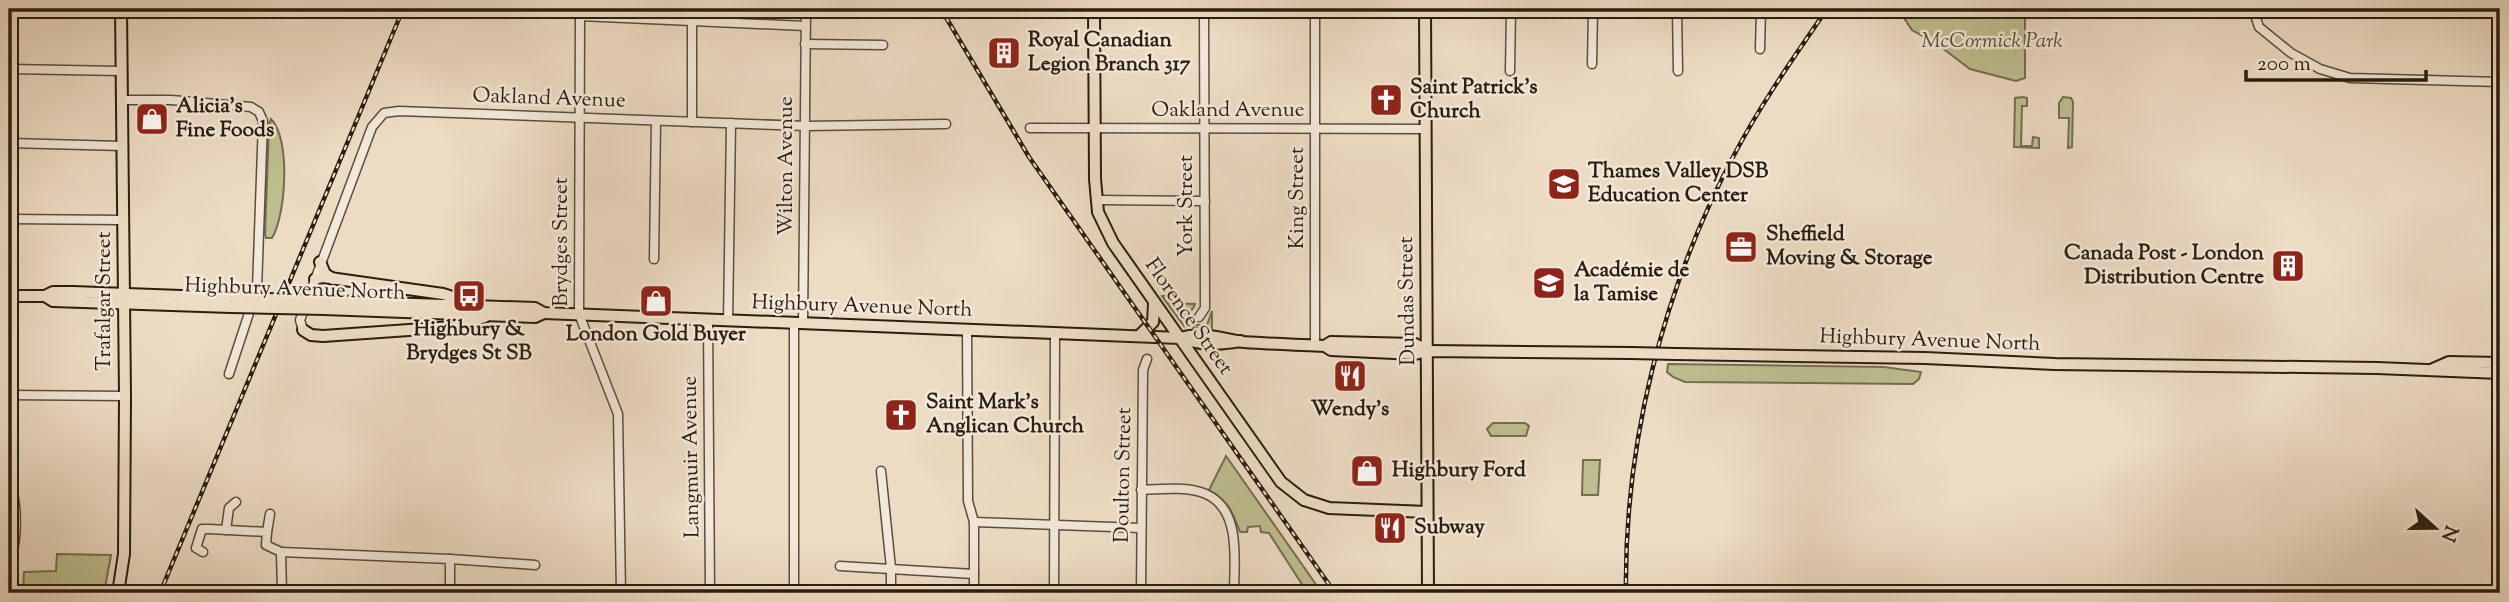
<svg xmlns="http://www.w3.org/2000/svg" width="2509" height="602" font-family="'Sorts Mill Goudy',serif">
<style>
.green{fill:#bebf90;stroke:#746e50;stroke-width:2}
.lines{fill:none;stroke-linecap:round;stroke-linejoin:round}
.minor-casing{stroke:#5a4e3d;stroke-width:11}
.major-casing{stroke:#291e10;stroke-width:14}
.minor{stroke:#f3e8d9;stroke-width:8}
.major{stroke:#eddcc4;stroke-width:10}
.rail-casing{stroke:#291e10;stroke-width:4.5}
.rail{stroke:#f3e8d9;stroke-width:2;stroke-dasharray:5;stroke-linecap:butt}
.major-bridge-casing{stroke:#291e10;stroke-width:14;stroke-linecap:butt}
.major-bridge{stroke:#eddcc4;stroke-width:10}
.labels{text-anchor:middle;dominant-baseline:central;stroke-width:5;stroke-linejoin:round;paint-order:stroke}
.poi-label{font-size:21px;font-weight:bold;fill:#291e10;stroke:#f3e8d9;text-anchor:start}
.park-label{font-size:21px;font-style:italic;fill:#564e36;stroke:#f3e8d9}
.street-label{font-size:21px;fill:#291e10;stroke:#f3e8d9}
</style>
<rect width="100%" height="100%" fill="#eddcc4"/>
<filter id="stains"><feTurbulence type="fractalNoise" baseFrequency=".00286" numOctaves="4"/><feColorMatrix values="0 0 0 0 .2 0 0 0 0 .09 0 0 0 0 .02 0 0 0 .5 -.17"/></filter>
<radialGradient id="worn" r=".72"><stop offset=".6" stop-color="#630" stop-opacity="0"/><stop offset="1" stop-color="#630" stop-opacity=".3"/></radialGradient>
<g class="green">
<polygon points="1898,9 2025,9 2025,78 2016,81 1970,69 1937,44 1912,30"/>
<polygon points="2023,97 2027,98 2027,106 2022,106 2021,146 2032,146 2033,137 2039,138 2039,148 2014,147 2015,98"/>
<polygon points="2063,97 2071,98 2073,102 2072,147 2068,148 2069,118 2059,118 2059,103"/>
<path d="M271 119C291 139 286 215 272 238H266L265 234 269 126Z"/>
<path d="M1170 294V303L1195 304C1193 311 1183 316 1192 325H1207L1212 311V330L1184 326 1162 296Z"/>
<polygon points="1668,364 1884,367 1921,372 1919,379 1913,384 1685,382 1673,377 1667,372"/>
<polygon points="1493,423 1525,423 1529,426 1526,436 1491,436 1487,429"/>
<path d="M1226 456 1322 593 1307 592 1269 533 1261 532 1260 526 1248 527 1247 532H1240C1232 511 1229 502 1209 490Z"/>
<polygon points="1583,460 1600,460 1598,495 1582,495"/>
<polygon points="57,554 111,555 104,593 23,593 24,572 56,571"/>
</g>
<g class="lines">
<defs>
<g id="minor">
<polyline points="580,9 579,314 618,414 621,593"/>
<polyline points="692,9 692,122"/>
<polyline points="1677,9 1678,71"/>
<polyline points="2250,9 2255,15 2259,27 2291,53 2320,69 2350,78 2500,82"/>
<polyline points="580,16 805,26"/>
<polyline points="805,44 883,45"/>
<polyline points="1760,49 1761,9"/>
<polyline points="1592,64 1593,9"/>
<polyline points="9,69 121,71"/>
<polyline points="1510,71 1511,9"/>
<polyline points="122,100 171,100 251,107 259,112 263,121 257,289 229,374"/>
<polyline points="1030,128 1425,129"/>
<polyline points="9,143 122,146"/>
<polyline points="1097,200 1205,201"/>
<polyline points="9,219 123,220"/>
<polyline points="654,259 656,121"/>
<polyline points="1199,317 1205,308 1204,9"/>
<polyline points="708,320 710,593"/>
<polyline points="728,321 731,123"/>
<polyline points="794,323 794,593"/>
<polyline points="803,324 806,9"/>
<polyline points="303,330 300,320 372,127 384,113 399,111 806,126 946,124"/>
<polyline points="967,330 968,501 974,522 974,593"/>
<polyline points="1315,346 1315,9"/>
<polyline points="9,395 125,396"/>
<polyline points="881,471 891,568 891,593"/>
<path d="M9 485C18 496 18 547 9 559"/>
<path d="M1141 490C1160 489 1189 486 1206 494 1242 510 1234 562 1234 593"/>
<polyline points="974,522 1141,528"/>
<polyline points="226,530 229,508 236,502"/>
<polyline points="267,532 270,514"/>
<polyline points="203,552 196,548 202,529 209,529 267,532 266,545 281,552"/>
<polyline points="450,559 535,565"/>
<polyline points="840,566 974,574"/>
<polyline points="282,593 281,552 450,559 450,593"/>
<polyline points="1054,593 1055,334"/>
<polyline points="1141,593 1143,370 1147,359"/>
</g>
<g id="major">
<polyline points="1094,9 1095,179 1098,212 1113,243 1281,482 1304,500 1329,508 1427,512"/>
<polyline points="1425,9 1428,593"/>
<polyline points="320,262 325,274 333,279"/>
<polyline points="315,279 323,277 443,294 465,301"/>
<polyline points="9,296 45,296 53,292 73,292 235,298"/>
<polyline points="45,296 53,301 231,307"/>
<path d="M327 301 535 308 544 313 1180 338C1201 345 1218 345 1240 341"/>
<polyline points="324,309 535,317 544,313"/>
<polyline points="303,330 311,335 323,336 452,327 485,317"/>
<polyline points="1139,336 1153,322 1154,304"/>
<path d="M1180 338C1203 331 1221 339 1244 342 1271 344 1298 345 1325 346L1331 350 1415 354 1428 351 1631 353"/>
<polyline points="1325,346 1331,342 1415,344 1428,351"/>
<polyline points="1676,354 1925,358 2055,364 2377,368 2500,373"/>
<polyline points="2433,369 2449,362 2500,363"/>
<polyline points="118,593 124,554 125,396 121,9"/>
</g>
</defs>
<use href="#minor" class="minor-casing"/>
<use href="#major" class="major-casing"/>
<use href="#minor" class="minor"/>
<use href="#major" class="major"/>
<defs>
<g id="rail">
<polyline points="941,9 1029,157 1335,593"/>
<polyline points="160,593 403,9"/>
<path d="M1626 593C1624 443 1663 290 1733 157 1760 105 1794 57 1827 9"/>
</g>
</defs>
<use href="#rail" class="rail-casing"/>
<use href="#rail" class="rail"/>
<defs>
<g id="major-bridge">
<polyline points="235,298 327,301"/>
<polyline points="231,307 324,309"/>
<polyline points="1631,353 1676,354"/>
</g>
</defs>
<use href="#major-bridge" class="major-bridge-casing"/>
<use href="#major-bridge" class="major-bridge"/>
</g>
<defs>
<symbol id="building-square" viewBox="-11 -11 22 22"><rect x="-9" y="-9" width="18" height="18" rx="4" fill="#8f2418" stroke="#f3e8d9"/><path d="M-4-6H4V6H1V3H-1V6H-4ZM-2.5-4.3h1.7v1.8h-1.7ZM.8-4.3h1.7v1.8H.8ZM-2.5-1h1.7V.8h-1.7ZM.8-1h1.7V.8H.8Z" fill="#fff"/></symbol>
<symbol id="church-square" viewBox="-11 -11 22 22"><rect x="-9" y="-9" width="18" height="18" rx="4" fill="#8f2418" stroke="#f3e8d9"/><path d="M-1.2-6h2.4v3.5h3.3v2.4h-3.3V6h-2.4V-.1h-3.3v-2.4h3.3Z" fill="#fff"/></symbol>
<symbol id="shop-square" viewBox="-11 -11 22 22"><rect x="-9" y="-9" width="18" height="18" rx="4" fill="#8f2418" stroke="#f3e8d9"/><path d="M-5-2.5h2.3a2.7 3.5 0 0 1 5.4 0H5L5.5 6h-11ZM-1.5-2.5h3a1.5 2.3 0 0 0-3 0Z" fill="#fff"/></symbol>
<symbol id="school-square" viewBox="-11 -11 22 22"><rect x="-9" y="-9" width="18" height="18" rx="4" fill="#8f2418" stroke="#f3e8d9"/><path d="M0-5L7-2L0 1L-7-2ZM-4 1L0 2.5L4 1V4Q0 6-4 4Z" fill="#fff"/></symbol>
<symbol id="office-square" viewBox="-11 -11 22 22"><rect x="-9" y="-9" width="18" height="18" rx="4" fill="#8f2418" stroke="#f3e8d9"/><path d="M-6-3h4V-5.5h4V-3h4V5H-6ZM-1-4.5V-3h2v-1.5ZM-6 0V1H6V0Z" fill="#fff"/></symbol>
<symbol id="bus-square" viewBox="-11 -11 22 22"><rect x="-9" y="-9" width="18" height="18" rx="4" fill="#8f2418" stroke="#f3e8d9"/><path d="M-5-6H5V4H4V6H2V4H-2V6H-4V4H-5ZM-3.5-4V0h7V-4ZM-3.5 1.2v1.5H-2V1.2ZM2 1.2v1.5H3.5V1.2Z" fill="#fff"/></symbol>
<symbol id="restaurant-square" viewBox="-11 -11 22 22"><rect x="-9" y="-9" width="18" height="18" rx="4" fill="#8f2418" stroke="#f3e8d9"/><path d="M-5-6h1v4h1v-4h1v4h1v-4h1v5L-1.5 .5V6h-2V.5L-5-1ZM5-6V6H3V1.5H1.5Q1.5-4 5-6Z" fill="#fff"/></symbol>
</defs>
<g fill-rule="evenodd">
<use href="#building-square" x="985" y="34" width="38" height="38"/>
<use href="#church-square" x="1367" y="81" width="38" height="38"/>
<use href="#shop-square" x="133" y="100" width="38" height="38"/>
<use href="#school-square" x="1545" y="165" width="38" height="38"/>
<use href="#office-square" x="1722" y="228" width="38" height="38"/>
<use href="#building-square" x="2269" y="247" width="38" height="38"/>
<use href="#school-square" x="1530" y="264" width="38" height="38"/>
<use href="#bus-square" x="450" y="277" width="38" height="38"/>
<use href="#shop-square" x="637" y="282" width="38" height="38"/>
<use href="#restaurant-square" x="1331" y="357" width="38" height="38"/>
<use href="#church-square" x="882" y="396" width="38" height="38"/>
<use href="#shop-square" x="1348" y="452" width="38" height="38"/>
<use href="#restaurant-square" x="1371" y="509" width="38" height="38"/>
</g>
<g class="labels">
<g class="poi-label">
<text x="1028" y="41">Royal Canadian<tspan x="1028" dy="24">Legion Branch 317</tspan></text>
<text x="1410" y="88">Saint Patrick's<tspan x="1410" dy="24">Church</tspan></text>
<text x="176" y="107">Alicia's<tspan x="176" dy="24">Fine Foods</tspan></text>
<text x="1588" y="172">Thames Valley DSB<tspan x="1588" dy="24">Education Center</tspan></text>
<text x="1766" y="235">Sheffield<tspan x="1766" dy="24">Moving &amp; Storage</tspan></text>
<text x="2264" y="254" text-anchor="end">Canada Post - London<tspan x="2264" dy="24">Distribution Centre</tspan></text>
<text x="1574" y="271">Académie de<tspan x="1574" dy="24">la Tamise</tspan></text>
<text x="469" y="330" text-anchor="middle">Highbury &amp;<tspan x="469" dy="24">Brydges St SB</tspan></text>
<text x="656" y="335" text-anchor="middle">London Gold Buyer</text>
<text x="926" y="403">Saint Mark's<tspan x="926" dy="24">Anglican Church</tspan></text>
<text x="1350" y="410" text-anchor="middle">Wendy's</text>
<text x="1392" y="471">Highbury Ford</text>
<text x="1414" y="528">Subway</text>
</g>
<g class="park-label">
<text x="1992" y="42">McCormick Park</text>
</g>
<g class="street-label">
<text transform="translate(549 99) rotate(2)">Oakland Avenue</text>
<text x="1228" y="111">Oakland Avenue</text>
<text transform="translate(787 166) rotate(-90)">Wilton Avenue</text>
<text transform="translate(1298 198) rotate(-90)">King Street</text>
<text transform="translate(1187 206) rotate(-90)">York Street</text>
<text transform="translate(562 242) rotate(-90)">Brydges Street</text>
<text transform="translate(295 290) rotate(2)">Highbury Avenue North</text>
<text transform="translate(105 301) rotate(-90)">Trafalgar Street</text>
<text transform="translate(1408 301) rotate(-91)">Dundas Street</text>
<text transform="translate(862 307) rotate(2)">Highbury Avenue North</text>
<text transform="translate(1188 317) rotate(55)">Florence Street</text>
<text transform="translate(1930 341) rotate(2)">Highbury Avenue North</text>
<text transform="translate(692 457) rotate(-91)">Langmuir Avenue</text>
<text transform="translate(1124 475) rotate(-89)">Doulton Street</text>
</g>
</g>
<rect width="2509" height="602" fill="none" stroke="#eddcc4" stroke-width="35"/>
<rect x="10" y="10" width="2488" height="581" fill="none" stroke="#291e10" stroke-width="3.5"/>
<rect x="18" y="18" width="2474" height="567" fill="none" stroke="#291e10" stroke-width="2"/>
<g transform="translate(2435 528) rotate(111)" stroke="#f3e8d9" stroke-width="5" paint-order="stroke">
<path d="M0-5L12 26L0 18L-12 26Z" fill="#291e10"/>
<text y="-10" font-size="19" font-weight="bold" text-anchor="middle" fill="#291e10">N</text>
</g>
<path d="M2246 70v10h180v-10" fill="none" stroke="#291e10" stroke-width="3.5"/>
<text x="2257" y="70" font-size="21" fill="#291e10" stroke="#f3e8d9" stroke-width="5" paint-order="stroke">200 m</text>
<rect width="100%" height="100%" filter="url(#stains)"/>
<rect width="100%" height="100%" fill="url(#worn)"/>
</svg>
